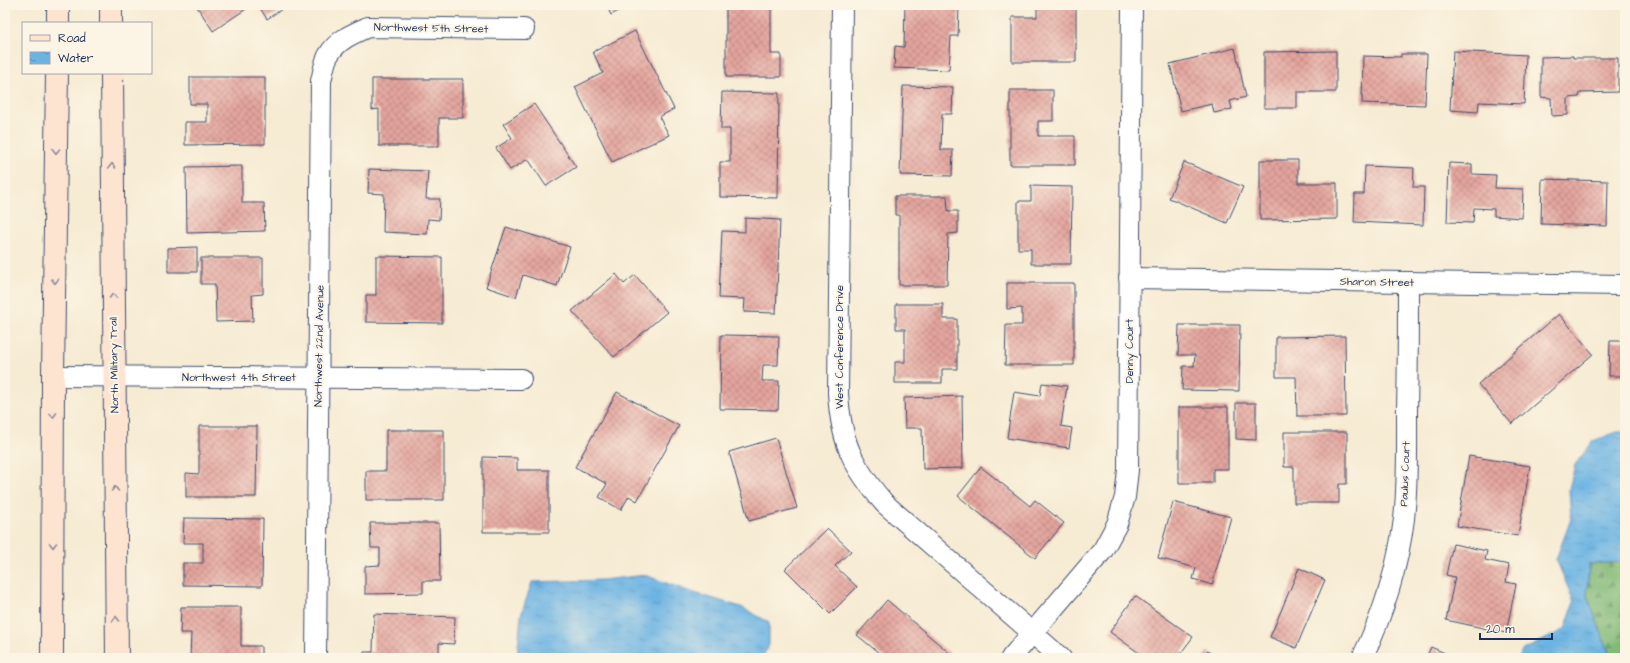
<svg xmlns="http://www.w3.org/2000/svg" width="1630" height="663" font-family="'Architects Daughter',sans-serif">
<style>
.forest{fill:url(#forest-firs);stroke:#4e746a}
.water{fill:url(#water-ripples);stroke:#4371a0}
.building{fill:url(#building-cross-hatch)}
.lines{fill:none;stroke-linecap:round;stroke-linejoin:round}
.minor-casing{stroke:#3c4b70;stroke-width:22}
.secondary-casing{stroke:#3c4b70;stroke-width:24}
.minor{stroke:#fff;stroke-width:20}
.secondary{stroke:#fde4d1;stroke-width:22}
.oneway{stroke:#8c8a98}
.labels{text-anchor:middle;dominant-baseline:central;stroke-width:4;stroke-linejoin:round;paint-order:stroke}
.street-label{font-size:11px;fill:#1b2f5e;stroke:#fcf5e5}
</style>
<defs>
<pattern id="forest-firs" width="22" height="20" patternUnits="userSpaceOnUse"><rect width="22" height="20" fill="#82ba77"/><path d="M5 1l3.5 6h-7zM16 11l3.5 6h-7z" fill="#6a9865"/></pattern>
<pattern id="water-ripples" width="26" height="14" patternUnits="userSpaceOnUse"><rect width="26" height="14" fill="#6bb3e3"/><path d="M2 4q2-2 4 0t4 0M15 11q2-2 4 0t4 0" fill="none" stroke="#5792bb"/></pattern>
<pattern id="building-cross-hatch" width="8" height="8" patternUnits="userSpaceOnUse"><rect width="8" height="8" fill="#e4a49d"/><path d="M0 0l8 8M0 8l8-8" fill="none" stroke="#b88683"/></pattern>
</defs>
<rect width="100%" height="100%" fill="#fcf5e5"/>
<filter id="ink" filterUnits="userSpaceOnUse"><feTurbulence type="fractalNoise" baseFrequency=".025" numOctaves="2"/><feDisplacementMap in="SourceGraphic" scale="8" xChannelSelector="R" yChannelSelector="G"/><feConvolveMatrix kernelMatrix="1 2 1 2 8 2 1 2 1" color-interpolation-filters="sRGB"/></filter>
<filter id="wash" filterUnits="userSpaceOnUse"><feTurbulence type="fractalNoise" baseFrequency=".012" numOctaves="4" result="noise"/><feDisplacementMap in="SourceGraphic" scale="16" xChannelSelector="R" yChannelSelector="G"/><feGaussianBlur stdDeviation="0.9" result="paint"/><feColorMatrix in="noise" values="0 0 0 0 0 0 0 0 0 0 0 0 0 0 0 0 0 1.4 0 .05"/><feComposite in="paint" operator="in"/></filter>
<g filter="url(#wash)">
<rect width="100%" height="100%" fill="#f6ebd3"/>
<polygon class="forest" points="1625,562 1625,658 1615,658 1610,655 1587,596 1589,564"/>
<g class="water">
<polygon points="1617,432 1625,432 1625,562 1589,564 1587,596 1610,655 1615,658 1519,658 1522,651 1565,629 1574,602 1556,559 1571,519 1569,489 1575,465 1593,441"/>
<polygon points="645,575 691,592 741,607 769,622 769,645 762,658 517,658 521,615 532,582 603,580"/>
</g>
<g id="blocks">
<g class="building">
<polygon points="196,5 252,5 213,31"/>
<polygon points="258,5 288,5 267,19"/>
<polygon points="606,5 630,5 611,15"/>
<polygon points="726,5 771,5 771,54 781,54 781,77 726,77"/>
<polygon points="905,5 959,5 958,36 951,36 949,70 894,68 895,46 904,47"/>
<polygon points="1037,5 1076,5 1076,62 1012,62 1012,17 1037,17"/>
<polygon points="635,31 674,109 659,117 669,135 612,162 575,87 603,73 593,52"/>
<polygon points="1235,48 1246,97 1230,101 1232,109 1214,113 1212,104 1181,111 1170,64"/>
<polygon points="1336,51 1336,92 1297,92 1297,108 1264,108 1264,52"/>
<polygon points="1453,51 1526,55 1524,104 1479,102 1478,112 1450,110"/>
<polygon points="1401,54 1427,54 1425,105 1362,103 1363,56 1401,57"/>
<polygon points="1573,56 1573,58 1618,58 1618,92 1580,93 1579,97 1568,98 1568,115 1552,116 1551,98 1541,97 1541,57"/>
<polygon points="190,77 265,77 265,144 185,145 185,122 207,122 207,104 190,104"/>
<polygon points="372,79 463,79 463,118 439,118 439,146 379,146 379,109 372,110"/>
<polygon points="903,86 953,87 952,114 942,114 941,150 953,150 952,176 900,175"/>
<polygon points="1010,90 1053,90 1053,121 1038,121 1038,136 1075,136 1075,165 1010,165"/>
<polygon points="722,92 779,93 778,198 720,197 720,162 730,162 730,129 721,129"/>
<polygon points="534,104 576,167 546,186 528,159 510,170 496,148 512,138 503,124"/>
<polygon points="1260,160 1298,160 1298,183 1337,183 1337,219 1260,220"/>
<polygon points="1184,162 1243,187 1227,223 1169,198"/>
<polygon points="1449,163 1472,164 1472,174 1496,175 1495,188 1523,189 1522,218 1494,216 1494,209 1474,208 1473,223 1447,222"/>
<polygon points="242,166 242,203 264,203 265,231 187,233 186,167"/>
<polygon points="1365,166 1414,168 1413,187 1424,187 1423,225 1354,222 1355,194 1364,194"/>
<polygon points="369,169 428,171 426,199 440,199 439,220 428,219 427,234 383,232 384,194 368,193"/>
<polygon points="1542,179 1608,181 1607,226 1541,224"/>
<polygon points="1031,186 1072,187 1071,264 1031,264 1031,249 1018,249 1018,201 1031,201"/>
<polygon points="895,196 947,196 948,211 958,211 958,233 948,234 947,285 899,285 899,215 895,215"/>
<polygon points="745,218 780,220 776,313 744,312 745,299 719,298 722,231 745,232"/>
<polygon points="506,227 570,247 557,286 523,275 516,297 486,287"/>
<polygon points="197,247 197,272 168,272 168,248"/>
<polygon points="376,256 442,257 442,323 366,322 366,295 376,295"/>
<polygon points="201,258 263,258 263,294 252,295 253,321 216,322 215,284 201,284"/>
<polygon points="616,274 624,284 635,275 667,312 614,357 572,311"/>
<polygon points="1007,283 1074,283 1074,365 1005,365 1006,325 1022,325 1022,308 1007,309"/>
<polygon points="896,304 943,304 943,319 957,319 957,369 942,369 942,383 895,383 895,362 905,362 905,329 896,329"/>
<polygon points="1559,314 1593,354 1512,424 1478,384"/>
<polygon points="1179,325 1240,325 1239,391 1182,390 1183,366 1194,366 1195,355 1178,355"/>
<polygon points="721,335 779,336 778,365 763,365 762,381 779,381 778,410 720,409"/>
<polygon points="1345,336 1346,416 1297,416 1296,377 1276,377 1276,337"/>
<polygon points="1610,341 1625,341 1625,376 1609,376"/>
<polygon points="1042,383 1067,386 1061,426 1072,428 1069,448 1007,438 1014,392 1040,396"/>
<polygon points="617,392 679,426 637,501 629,496 621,510 599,497 607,484 575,467"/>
<polygon points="962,396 963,468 923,469 922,428 905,428 904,398"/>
<polygon points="1236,403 1256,403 1256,440 1236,439"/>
<polygon points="1179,407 1228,407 1228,469 1213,469 1213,483 1179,483"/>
<polygon points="199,426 257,426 256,497 186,497 186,473 199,474"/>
<polygon points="386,430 444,430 444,500 366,500 366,471 386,471"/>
<polygon points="1284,432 1347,432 1347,484 1339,484 1339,503 1294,503 1294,467 1284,467"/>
<polygon points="776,438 797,508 749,521 729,452"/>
<polygon points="1469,456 1530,466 1518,536 1457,526"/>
<polygon points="483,457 517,458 517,470 549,470 549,532 483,532"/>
<polygon points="981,467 1030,506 1035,500 1064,523 1035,558 958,496"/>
<polygon points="1173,502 1231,517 1212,585 1193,579 1196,568 1158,558"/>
<polygon points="184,518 263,519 262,586 183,585 183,563 203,563 203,543 183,543"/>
<polygon points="370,523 439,523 440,581 423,581 423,593 365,594 365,566 380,565 380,548 371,548"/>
<polygon points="827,528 851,551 835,566 857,587 830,614 785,569"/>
<polygon points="1453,544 1487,551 1485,560 1509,565 1506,582 1516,584 1506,633 1446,620 1455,577 1446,575"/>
<polygon points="1299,568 1325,580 1296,648 1270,637"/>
<polygon points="1135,596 1193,637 1177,658 1146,658 1110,632"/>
<polygon points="887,600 953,656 952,658 885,658 857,635"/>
<polygon points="181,607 241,607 241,646 261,646 261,658 190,658 191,633 180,633"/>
<polygon points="374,614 455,617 454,644 439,643 439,658 364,658 364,652 373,652"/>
<polygon points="1431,647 1456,658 1426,658"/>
<polygon points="1208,651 1216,658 1202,658"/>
</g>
</g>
</g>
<g filter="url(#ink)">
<use href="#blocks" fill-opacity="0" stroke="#3c4b70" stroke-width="1"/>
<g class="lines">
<defs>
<g id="minor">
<path d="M842 5 838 393C841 443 853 467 885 504L1061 658"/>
<polyline points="1129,278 1625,285"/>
<polyline points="53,376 521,379"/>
<path d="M316 658 321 81C323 74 324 63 328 56 337 40 352 34 368 27L524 29"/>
<polyline points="1011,658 1103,550 1117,524 1125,497 1128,470 1132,5"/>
<path d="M1362 658C1383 615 1398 567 1404 519 1408 483 1407 446 1407 410 1408 367 1408 325 1408 282"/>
</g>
<g id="secondary">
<polyline points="111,5 111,23"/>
<polyline points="58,23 58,5"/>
<polyline points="112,73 117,658"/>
<polyline points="52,658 53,376 57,73"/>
</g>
</defs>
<use href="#minor" class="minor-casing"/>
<use href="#secondary" class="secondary-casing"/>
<use href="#minor" class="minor"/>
<use href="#secondary" class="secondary"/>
</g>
<defs><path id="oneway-chevron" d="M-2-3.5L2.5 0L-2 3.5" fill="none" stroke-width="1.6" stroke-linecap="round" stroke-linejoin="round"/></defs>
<g class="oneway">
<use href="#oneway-chevron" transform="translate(56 151) rotate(91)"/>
<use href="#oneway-chevron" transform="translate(112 166) rotate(-90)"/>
<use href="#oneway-chevron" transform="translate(55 281) rotate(91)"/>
<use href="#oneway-chevron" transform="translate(113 296) rotate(-91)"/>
<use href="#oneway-chevron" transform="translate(53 415) rotate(90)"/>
<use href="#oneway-chevron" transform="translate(115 489) rotate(-90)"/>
<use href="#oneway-chevron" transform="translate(53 545) rotate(90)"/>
<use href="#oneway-chevron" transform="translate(116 619) rotate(-90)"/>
</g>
</g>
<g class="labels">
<g class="street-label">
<text transform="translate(431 28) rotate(1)">Northwest 5th Street</text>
<text transform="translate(1377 282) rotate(1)">Sharon Street</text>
<text transform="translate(319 346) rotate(-89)">Northwest 22nd Avenue</text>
<text transform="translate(839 347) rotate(-90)">West Conference Drive</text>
<text transform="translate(1129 351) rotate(-90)">Denny Court</text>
<text transform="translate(114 365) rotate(-91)">North Military Trail</text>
<text x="239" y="377">Northwest 4th Street</text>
<text transform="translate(1405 474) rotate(-88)">Paulus Court</text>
</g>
</g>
<rect width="1630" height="663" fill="none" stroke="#fcf5e5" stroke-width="20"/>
<rect x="22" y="22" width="130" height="52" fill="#fcf5e5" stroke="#a2a6af"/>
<rect x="30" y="35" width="20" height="6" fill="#fde4d1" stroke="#a2a6af"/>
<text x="58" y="42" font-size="12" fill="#1b2f5e">Road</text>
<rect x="30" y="52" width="20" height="12" fill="url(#water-ripples)" stroke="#a2a6af"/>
<text x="58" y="62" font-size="12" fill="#1b2f5e">Water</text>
<path d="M1480 633v6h72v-6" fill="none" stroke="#1b2f5e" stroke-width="2"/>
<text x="1486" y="633" font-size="12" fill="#1b2f5e" stroke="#fcf5e5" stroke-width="3" paint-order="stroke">20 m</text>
</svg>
